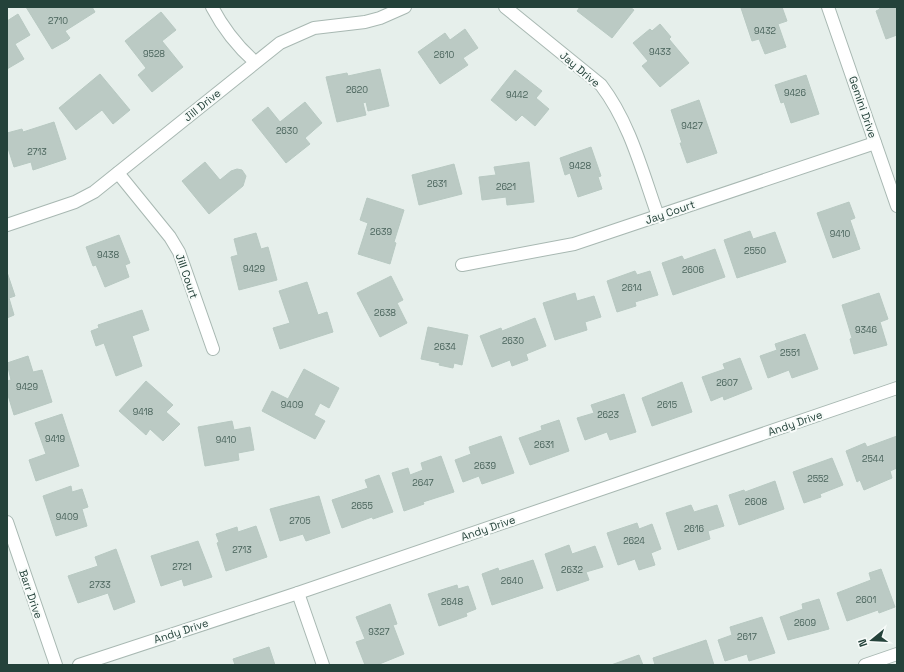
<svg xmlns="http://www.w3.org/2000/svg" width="904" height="672" font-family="'Space Grotesk',sans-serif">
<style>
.building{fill:#bbcac4;stroke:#b8c9c2}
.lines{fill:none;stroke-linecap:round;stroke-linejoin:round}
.street-casing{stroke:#a8b8b2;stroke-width:14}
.street{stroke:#fff;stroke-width:12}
.labels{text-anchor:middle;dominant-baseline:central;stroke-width:4;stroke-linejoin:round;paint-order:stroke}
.number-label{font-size:9px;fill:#4a645c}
.street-label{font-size:11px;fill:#24423a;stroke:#f7fbf9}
</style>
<rect width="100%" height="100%" fill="#e6efeb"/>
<g class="building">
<polygon points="26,7 92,7 95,12 65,31 70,38 68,40 52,49"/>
<polygon points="580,7 630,7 634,10 612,38 577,11"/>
<polygon points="743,7 782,7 787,21 778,24 786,47 765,54 759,39 752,41 741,8"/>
<polygon points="879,7 897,7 897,35 886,39 876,11 880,9"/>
<polygon points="161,12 176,30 162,41 183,67 152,92 138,75 146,68 125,41"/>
<polygon points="18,14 30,35 15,44 24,59 7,69 7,21"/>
<polygon points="660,24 671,37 669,39 689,63 660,87 642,66 648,61 633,43 650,29 652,31"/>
<polygon points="465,29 478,48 463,58 468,65 440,84 418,52 445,33 450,40"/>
<polygon points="380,69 389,106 368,111 366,102 363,103 366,115 337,122 326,77 347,73 348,76"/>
<polygon points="515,70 542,91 536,98 549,109 535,126 522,115 516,121 491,100"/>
<polygon points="100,74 130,110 113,124 102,110 76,130 59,108"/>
<polygon points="806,75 819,114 791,123 784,102 781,103 775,85"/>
<polygon points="699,100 717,153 687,163 680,143 682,143 671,110"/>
<polygon points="305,102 322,123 305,138 310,144 286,163 252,120 268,107 280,122"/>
<polygon points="54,122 66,159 33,170 31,162 14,167 7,145 7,133 22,129 23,132"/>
<polygon points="591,147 601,176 598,177 602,189 578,197 570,173 565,175 560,158"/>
<polygon points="205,162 220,180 231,171 237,169 242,170 246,176 243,186 209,214 182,181"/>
<polygon points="529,162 534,202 507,205 506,197 482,200 479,177 496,175 494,167"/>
<polygon points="454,164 462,194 419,205 412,175"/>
<polygon points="367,198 404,210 394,242 396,243 390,264 358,254 368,223 360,220"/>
<polygon points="849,202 855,218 850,220 860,249 833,258 817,213"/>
<polygon points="750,231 753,239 775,232 786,262 737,278 724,240"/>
<polygon points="256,233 261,249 268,247 277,280 239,290 231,257 238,255 234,239"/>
<polygon points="119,235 130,263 125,265 129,277 105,287 96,265 93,266 86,247"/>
<polygon points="715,249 725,277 673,295 662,263 682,256 684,260"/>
<polygon points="635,271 637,275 650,271 658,295 635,302 636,306 617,312 607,281"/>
<polygon points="7,272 15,296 9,298 14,315 7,318"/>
<polygon points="391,276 403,300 397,303 407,323 380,337 357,293"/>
<polygon points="307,282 318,315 327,312 333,332 280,349 273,328 290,323 279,291"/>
<polygon points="575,293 577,301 594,296 601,317 585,322 587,330 555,340 543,303"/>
<polygon points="879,293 888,319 880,322 887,345 854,354 850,339 852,338 842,305"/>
<polygon points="142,310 149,330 132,336 142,366 116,376 104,343 96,346 91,331 99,328 98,325"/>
<polygon points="535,318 546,346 526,354 528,360 512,366 510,360 492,367 480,336 501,328 502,331"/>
<polygon points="428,327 468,335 462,365 454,363 453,368 439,365 440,363 421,359"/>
<polygon points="805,334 818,369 792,378 789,370 768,378 760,356 777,350 775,344"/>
<polygon points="28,356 33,372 42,370 52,402 14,415 7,392 7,381 11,380 7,363"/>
<polygon points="740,358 752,389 724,400 723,396 711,401 702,377 725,369 723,364"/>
<polygon points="304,369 339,388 329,408 320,403 314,415 325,421 315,439 262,411 272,391 288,399"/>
<polygon points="146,381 173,405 166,412 180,424 163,441 150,429 146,435 119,411"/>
<polygon points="682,382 692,412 652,426 642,398"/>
<polygon points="624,394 636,432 610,440 607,432 585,440 577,418 594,413 591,405"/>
<polygon points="62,414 79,466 36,481 29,460 46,454 35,423"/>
<polygon points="559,420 569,451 530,465 519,438 542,430 541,426"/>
<polygon points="232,421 234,430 250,427 254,450 238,453 239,460 205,466 198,427"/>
<polygon points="501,436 514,473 482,484 479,476 463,482 455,460 471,454 469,447"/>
<polygon points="897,436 897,468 890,471 892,478 864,490 860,480 857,482 846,451 865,443 867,447"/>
<polygon points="441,456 454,492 423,502 424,504 404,511 392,473 408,468 410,475 423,470 421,463"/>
<polygon points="832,458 843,485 820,494 821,497 804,503 793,472"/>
<polygon points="379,475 393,512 373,519 372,517 342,528 332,500 368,488 365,480"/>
<polygon points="775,481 784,509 739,525 729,495 744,490 745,492"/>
<polygon points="71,486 72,492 82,489 88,507 82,509 87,526 56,536 43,496"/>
<polygon points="319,496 330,533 306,541 303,534 280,541 270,509"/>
<polygon points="691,505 694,512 717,505 724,526 708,531 710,539 678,550 666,513"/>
<polygon points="637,523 639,529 652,524 661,549 651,553 655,565 639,570 635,559 618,565 607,533"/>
<polygon points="256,526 267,557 226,571 217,543 219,542 216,534 237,527 238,532"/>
<polygon points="198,541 212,577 184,586 182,579 161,586 151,556"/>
<polygon points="569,545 572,554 595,546 603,567 586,572 589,580 557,591 545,554"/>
<polygon points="116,549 135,602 114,610 108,593 78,603 68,576 98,566 95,557"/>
<polygon points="533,560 543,588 492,605 482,574 498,568 499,571"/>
<polygon points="881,569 895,607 879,613 878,610 847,621 837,593 871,580 869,573"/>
<polygon points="457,585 458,589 468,586 476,609 466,613 467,616 439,626 428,594"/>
<polygon points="819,599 829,629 788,640 780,617 803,609 802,604"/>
<polygon points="390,604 397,624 393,625 404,654 377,665 365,665 356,642 365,639 356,617"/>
<polygon points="762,617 775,653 749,661 747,654 725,661 718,640 732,635 730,627"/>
<polygon points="706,640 714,665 655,665 653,658"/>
<polygon points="269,647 275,665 235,665 233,659"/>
<polygon points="639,655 643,665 611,665"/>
</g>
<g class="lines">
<defs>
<g id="street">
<path d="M212 7C223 28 238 47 255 62"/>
<path d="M505 7 601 85C630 123 642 171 658 216"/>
<polyline points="828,7 897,206"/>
<polyline points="118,173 170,237 179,252 213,349"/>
<polyline points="7,225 75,202 94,192 280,43 314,28 365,22 380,18 405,7"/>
<polyline points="462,265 574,244 875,143"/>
<polyline points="7,522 56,665"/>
<polyline points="298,593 323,665"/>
<polyline points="79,665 298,593 897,388"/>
<polyline points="865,665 897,654"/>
</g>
</defs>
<use href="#street" class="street-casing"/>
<use href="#street" class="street"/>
</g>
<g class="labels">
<g class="number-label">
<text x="58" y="21">2710</text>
<text x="765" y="31">9432</text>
<text x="660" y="52">9433</text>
<text x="154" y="54">9528</text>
<text x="444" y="55">2610</text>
<text x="357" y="90">2620</text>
<text x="795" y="93">9426</text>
<text x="517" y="95">9442</text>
<text x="692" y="126">9427</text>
<text x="287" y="131">2630</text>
<text x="37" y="152">2713</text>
<text x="580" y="166">9428</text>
<text x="437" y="184">2631</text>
<text x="506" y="187">2621</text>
<text x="381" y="232">2639</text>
<text x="840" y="234">9410</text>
<text x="755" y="251">2550</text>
<text x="108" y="255">9438</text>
<text x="254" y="269">9429</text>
<text x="693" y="270">2606</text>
<text x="632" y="288">2614</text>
<text x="385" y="313">2638</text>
<text x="866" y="330">9346</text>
<text x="513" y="341">2630</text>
<text x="445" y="347">2634</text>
<text x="790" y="353">2551</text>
<text x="727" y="383">2607</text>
<text x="27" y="387">9429</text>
<text x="292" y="405">9409</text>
<text x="667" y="405">2615</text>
<text x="143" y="412">9418</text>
<text x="608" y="415">2623</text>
<text x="55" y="439">9419</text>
<text x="226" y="440">9410</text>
<text x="544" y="445">2631</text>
<text x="873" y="459">2544</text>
<text x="485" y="466">2639</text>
<text x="818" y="479">2552</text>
<text x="423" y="483">2647</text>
<text x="756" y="502">2608</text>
<text x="362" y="506">2655</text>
<text x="67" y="517">9409</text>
<text x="300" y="521">2705</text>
<text x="694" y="529">2616</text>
<text x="634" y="541">2624</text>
<text x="242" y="550">2713</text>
<text x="182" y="567">2721</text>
<text x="572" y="570">2632</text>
<text x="512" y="581">2640</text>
<text x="100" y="585">2733</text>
<text x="866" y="600">2601</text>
<text x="452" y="602">2648</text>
<text x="805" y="623">2609</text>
<text x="379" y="632">9327</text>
<text x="747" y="637">2617</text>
</g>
<g class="street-label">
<text transform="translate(580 69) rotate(40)">Jay Drive</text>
<text transform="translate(202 105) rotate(-39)">Jill Drive</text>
<text transform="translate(863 107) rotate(71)">Gemini Drive</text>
<text transform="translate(670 212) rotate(-19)">Jay Court</text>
<text transform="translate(187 276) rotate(71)">Jill Court</text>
<text transform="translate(795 423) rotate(-19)">Andy Drive</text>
<text transform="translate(488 528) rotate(-19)">Andy Drive</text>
<text transform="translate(31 594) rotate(71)">Barr Drive</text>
<text transform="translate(181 631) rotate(-18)">Andy Drive</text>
</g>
</g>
<rect width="904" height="672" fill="none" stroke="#24423a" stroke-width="16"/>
<g transform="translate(872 640) rotate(252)" stroke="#f7fbf9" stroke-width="3" paint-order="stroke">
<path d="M0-3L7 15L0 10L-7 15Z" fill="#24423a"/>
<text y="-6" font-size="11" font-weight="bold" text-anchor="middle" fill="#24423a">N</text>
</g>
</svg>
